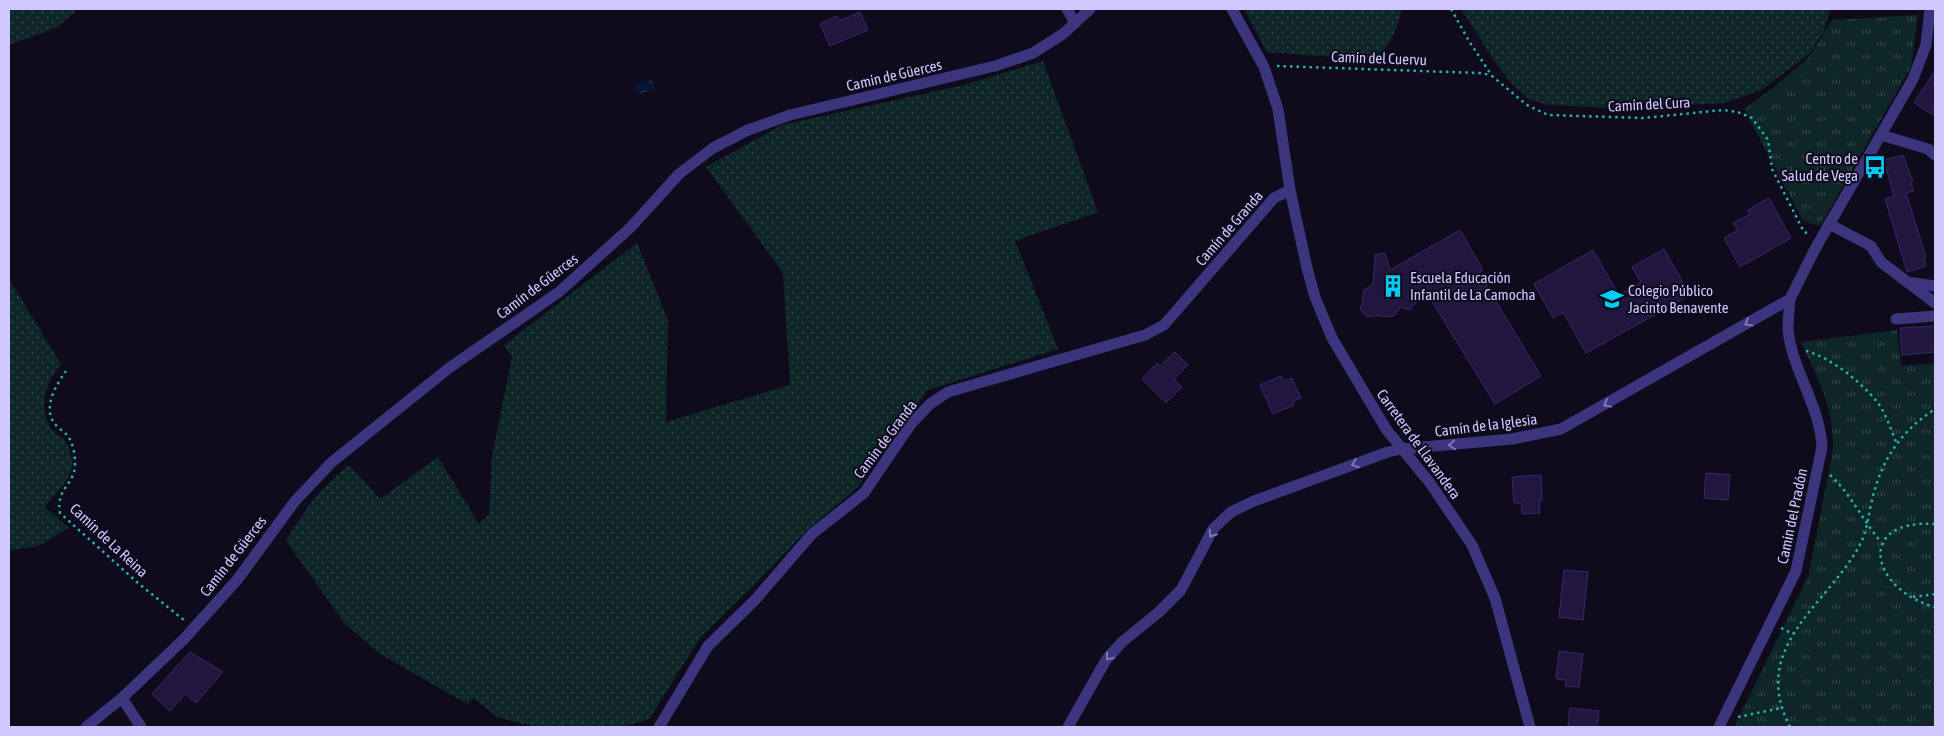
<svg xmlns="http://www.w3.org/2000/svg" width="1944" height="736" font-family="'Asap Condensed',sans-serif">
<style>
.grass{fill:url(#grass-dots)}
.park{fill:url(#park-tufts)}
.water{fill:url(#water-waves)}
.building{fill:#21173e;stroke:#39286b}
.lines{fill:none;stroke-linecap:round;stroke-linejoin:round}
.path{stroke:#2ab0ae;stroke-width:2.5;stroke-dasharray:2.5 4;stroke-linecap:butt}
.minor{stroke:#3b357d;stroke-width:11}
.oneway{stroke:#7e77b8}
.labels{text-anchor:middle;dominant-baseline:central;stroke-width:4;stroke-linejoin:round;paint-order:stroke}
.street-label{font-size:15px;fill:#d0c7ff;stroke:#0f0b1d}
.poi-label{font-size:15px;fill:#d0c7ff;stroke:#0f0b1d;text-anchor:start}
</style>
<defs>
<pattern id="grass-dots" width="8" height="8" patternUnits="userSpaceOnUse" patternTransform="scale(1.25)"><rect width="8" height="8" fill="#0e2627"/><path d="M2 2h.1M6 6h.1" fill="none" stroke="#304447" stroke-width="1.8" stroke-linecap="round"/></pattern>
<pattern id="park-tufts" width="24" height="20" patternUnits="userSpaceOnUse" patternTransform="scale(1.25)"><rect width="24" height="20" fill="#0e2627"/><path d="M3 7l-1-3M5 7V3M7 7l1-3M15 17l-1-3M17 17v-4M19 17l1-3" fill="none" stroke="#304447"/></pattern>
<pattern id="water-waves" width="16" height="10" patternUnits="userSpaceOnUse" patternTransform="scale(1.25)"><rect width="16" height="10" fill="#081739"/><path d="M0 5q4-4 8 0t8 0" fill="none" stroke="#2b3757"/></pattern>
</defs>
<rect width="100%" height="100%" fill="#0f0b1d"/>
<g class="grass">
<polygon points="9,9 78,9 58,27 9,45"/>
<path d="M1244 9H1402C1395 33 1390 56 1362 59L1267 52Z"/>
<polygon points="1461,9 1830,9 1824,31 1809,54 1763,89 1725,103 1613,108 1549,105 1530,100 1514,86 1499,68"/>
<path d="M1043 61 1098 212 1015 241 1058 349 928 390 857 488 806 531 757 582 700 638 649 719 623 727H536L497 717 474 698 467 704 379 653 345 624 286 541C305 508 320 489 349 465L380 499 438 457 479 524 489 514 492 456 512 357 504 345 637 243 668 320 666 422 790 385 783 273 706 167 782 125 964 85Z"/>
<path d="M9 279 61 364C45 383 37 409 53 431 55 434 59 435 62 437 68 443 73 457 72 466 71 480 53 496 45 507L69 528 38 546 9 550Z"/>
</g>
<g class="park">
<polygon points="1918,15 1911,67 1820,226 1803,221 1744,109 1773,88 1809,57 1832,20"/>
<path d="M1897 330 1901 366 1935 363V727H1734L1808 577 1833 451C1834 406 1818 381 1801 342Z"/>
</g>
<polygon class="water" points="652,80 655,89 639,94 634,90 636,85"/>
<g class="building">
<polygon points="860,12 868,30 830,46 820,24 837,16 839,21"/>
<polygon points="1935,71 1935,116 1914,103"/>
<polygon points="1903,155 1913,182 1911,182 1913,191 1906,193 1926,257 1924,257 1926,266 1907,272 1885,199 1894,196 1884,160"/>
<polygon points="1769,198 1791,238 1740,267 1724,238 1738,230 1733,223 1750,214 1748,210"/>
<polygon points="1460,230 1483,270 1479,273 1541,376 1495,404 1425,290 1410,310 1400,307 1394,316 1383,317 1381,315 1367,317 1360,309 1363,302 1362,296 1365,293 1363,291 1373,284 1375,255 1385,253 1390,270"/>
<polygon points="1664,249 1690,295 1586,353 1563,312 1553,318 1534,284 1593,250 1619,295 1641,282 1632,267"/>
<polygon points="1935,326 1935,352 1902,355 1900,328"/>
<polygon points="1175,352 1188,365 1174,379 1182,387 1166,403 1142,379 1157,363 1160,366"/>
<polygon points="1281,376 1284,381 1292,378 1301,398 1293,401 1294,405 1273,414 1260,385"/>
<polygon points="1706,473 1730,475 1728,500 1704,498"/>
<polygon points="1541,475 1542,501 1539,501 1540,513 1522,514 1521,503 1514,503 1512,477"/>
<polygon points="1564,570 1588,572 1583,620 1559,617"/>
<polygon points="1559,651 1583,654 1579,687 1565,686 1566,680 1556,679"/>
<polygon points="190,652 223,672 196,703 185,694 170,711 152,694"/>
<polygon points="1570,708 1599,711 1597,727 1568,727"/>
</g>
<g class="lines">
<g class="path">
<polyline points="1451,9 1469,41 1492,76 1527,105 1548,115 1643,118 1723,110 1738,112 1752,118 1768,140 1772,169 1804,232 1809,234"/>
<polyline points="1277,66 1479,73 1491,75"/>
<path d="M1806 351C1832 358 1861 382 1878 403 1886 414 1891 430 1896 442"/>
<path d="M66 371C56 385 42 408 55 424 58 428 63 431 66 434 73 441 75 454 75 464 75 485 55 489 60 513L138 583 185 621"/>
<path d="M1830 475C1851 494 1863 521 1881 542"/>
<path d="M1935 524C1854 519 1871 590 1935 607"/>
<polyline points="1913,597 1935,594"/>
<polyline points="1781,628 1793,634"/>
<polyline points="1738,717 1781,708"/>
<path d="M1790 727C1749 647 1825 607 1858 548 1867 533 1868 517 1872 500 1882 459 1900 432 1935 409"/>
</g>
<g class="minor">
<polyline points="1067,9 1075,23"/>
<polyline points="1232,9 1264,67 1278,109 1290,190 1307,268 1315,297 1332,338 1386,429 1430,483 1472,545 1495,598 1530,727"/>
<polyline points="1881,135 1928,149 1935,155"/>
<polyline points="1829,224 1871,246 1881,262 1935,303"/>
<polyline points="1907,282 1935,286"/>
<polyline points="1896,319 1935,316"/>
<polyline points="122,698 141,727"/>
<polyline points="86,727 122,698 184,639 237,580 295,501 332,462 449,368 559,292 631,227 679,174 713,148 748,130 790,115 995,66 1033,53 1063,34 1090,9"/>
<polyline points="659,727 708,646 755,600 812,534 864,493 911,424 930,404 948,392 1145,335 1164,325 1274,198 1290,190"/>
<polyline points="1068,727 1106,660 1122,642 1159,612 1181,590 1213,529 1231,512 1254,501 1388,452 1401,449 1512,439 1561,429 1790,299 1815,249 1913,79 1926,45 1930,9"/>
<path d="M1719 727 1796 571 1822 447C1820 405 1791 368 1788 329 1788 320 1789 309 1790 299"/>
</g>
</g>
<defs><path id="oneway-chevron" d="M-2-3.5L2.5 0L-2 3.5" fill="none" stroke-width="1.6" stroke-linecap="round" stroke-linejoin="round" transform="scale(1.25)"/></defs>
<g class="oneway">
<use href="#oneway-chevron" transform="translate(1748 323) rotate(150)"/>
<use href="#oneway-chevron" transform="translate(1607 404) rotate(151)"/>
<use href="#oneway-chevron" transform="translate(1452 445) rotate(175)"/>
<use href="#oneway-chevron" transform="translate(1355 464) rotate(160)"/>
<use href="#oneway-chevron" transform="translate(1212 534) rotate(123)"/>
<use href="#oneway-chevron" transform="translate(1109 657) rotate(128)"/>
</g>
<defs>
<symbol id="bus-bare" viewBox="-9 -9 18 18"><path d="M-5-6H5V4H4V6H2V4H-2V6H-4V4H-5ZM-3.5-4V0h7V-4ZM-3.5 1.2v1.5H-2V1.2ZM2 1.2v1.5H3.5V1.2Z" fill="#00cdf2" stroke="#0f0b1d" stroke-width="2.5" paint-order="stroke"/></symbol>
<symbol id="building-bare" viewBox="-9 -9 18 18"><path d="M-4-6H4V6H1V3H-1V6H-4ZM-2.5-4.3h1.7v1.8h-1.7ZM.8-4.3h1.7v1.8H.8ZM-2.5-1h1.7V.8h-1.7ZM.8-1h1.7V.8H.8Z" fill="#00cdf2" stroke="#0f0b1d" stroke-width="2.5" paint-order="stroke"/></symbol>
<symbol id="school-bare" viewBox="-9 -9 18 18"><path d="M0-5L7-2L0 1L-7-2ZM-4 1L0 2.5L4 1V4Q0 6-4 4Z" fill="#00cdf2" stroke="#0f0b1d" stroke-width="2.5" paint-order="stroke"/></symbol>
</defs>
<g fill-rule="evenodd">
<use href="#bus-bare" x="1859" y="151" width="32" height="32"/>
<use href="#building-bare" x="1377" y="270" width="32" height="32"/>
<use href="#school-bare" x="1596" y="283" width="32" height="32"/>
</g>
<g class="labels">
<g class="street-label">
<text transform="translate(1379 58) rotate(2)">Camín del Cuervu</text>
<text transform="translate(894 75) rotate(-13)">Camín de Güerces</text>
<text transform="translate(1649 104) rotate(-3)">Camín del Cura</text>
<text transform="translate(1229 228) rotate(-49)">Camín de Granda</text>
<text transform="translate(537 286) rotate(-37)">Camín de Güerces</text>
<text transform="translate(1486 425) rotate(-7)">Camín de la Iglesia</text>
<text transform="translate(885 439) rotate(-53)">Camín de Granda</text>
<text transform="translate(1419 444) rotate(54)">Carretera de Llavandera</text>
<text transform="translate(1792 516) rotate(-78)">Camín del Pradón</text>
<text transform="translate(109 540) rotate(43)">Camín de La Reina</text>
<text transform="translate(233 556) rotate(-52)">Camín de Güerces</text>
</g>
<g class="poi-label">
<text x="1858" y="158" text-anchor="end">Centro de<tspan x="1858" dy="17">Salud de Vega</tspan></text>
<text x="1410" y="277">Escuela Educación<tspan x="1410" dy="17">Infantil de La Camocha</tspan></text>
<text x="1628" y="290">Colegio Público<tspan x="1628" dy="17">Jacinto Benavente</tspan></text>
</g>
</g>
<rect width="1944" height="736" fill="none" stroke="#d0c7ff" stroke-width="20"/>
</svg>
